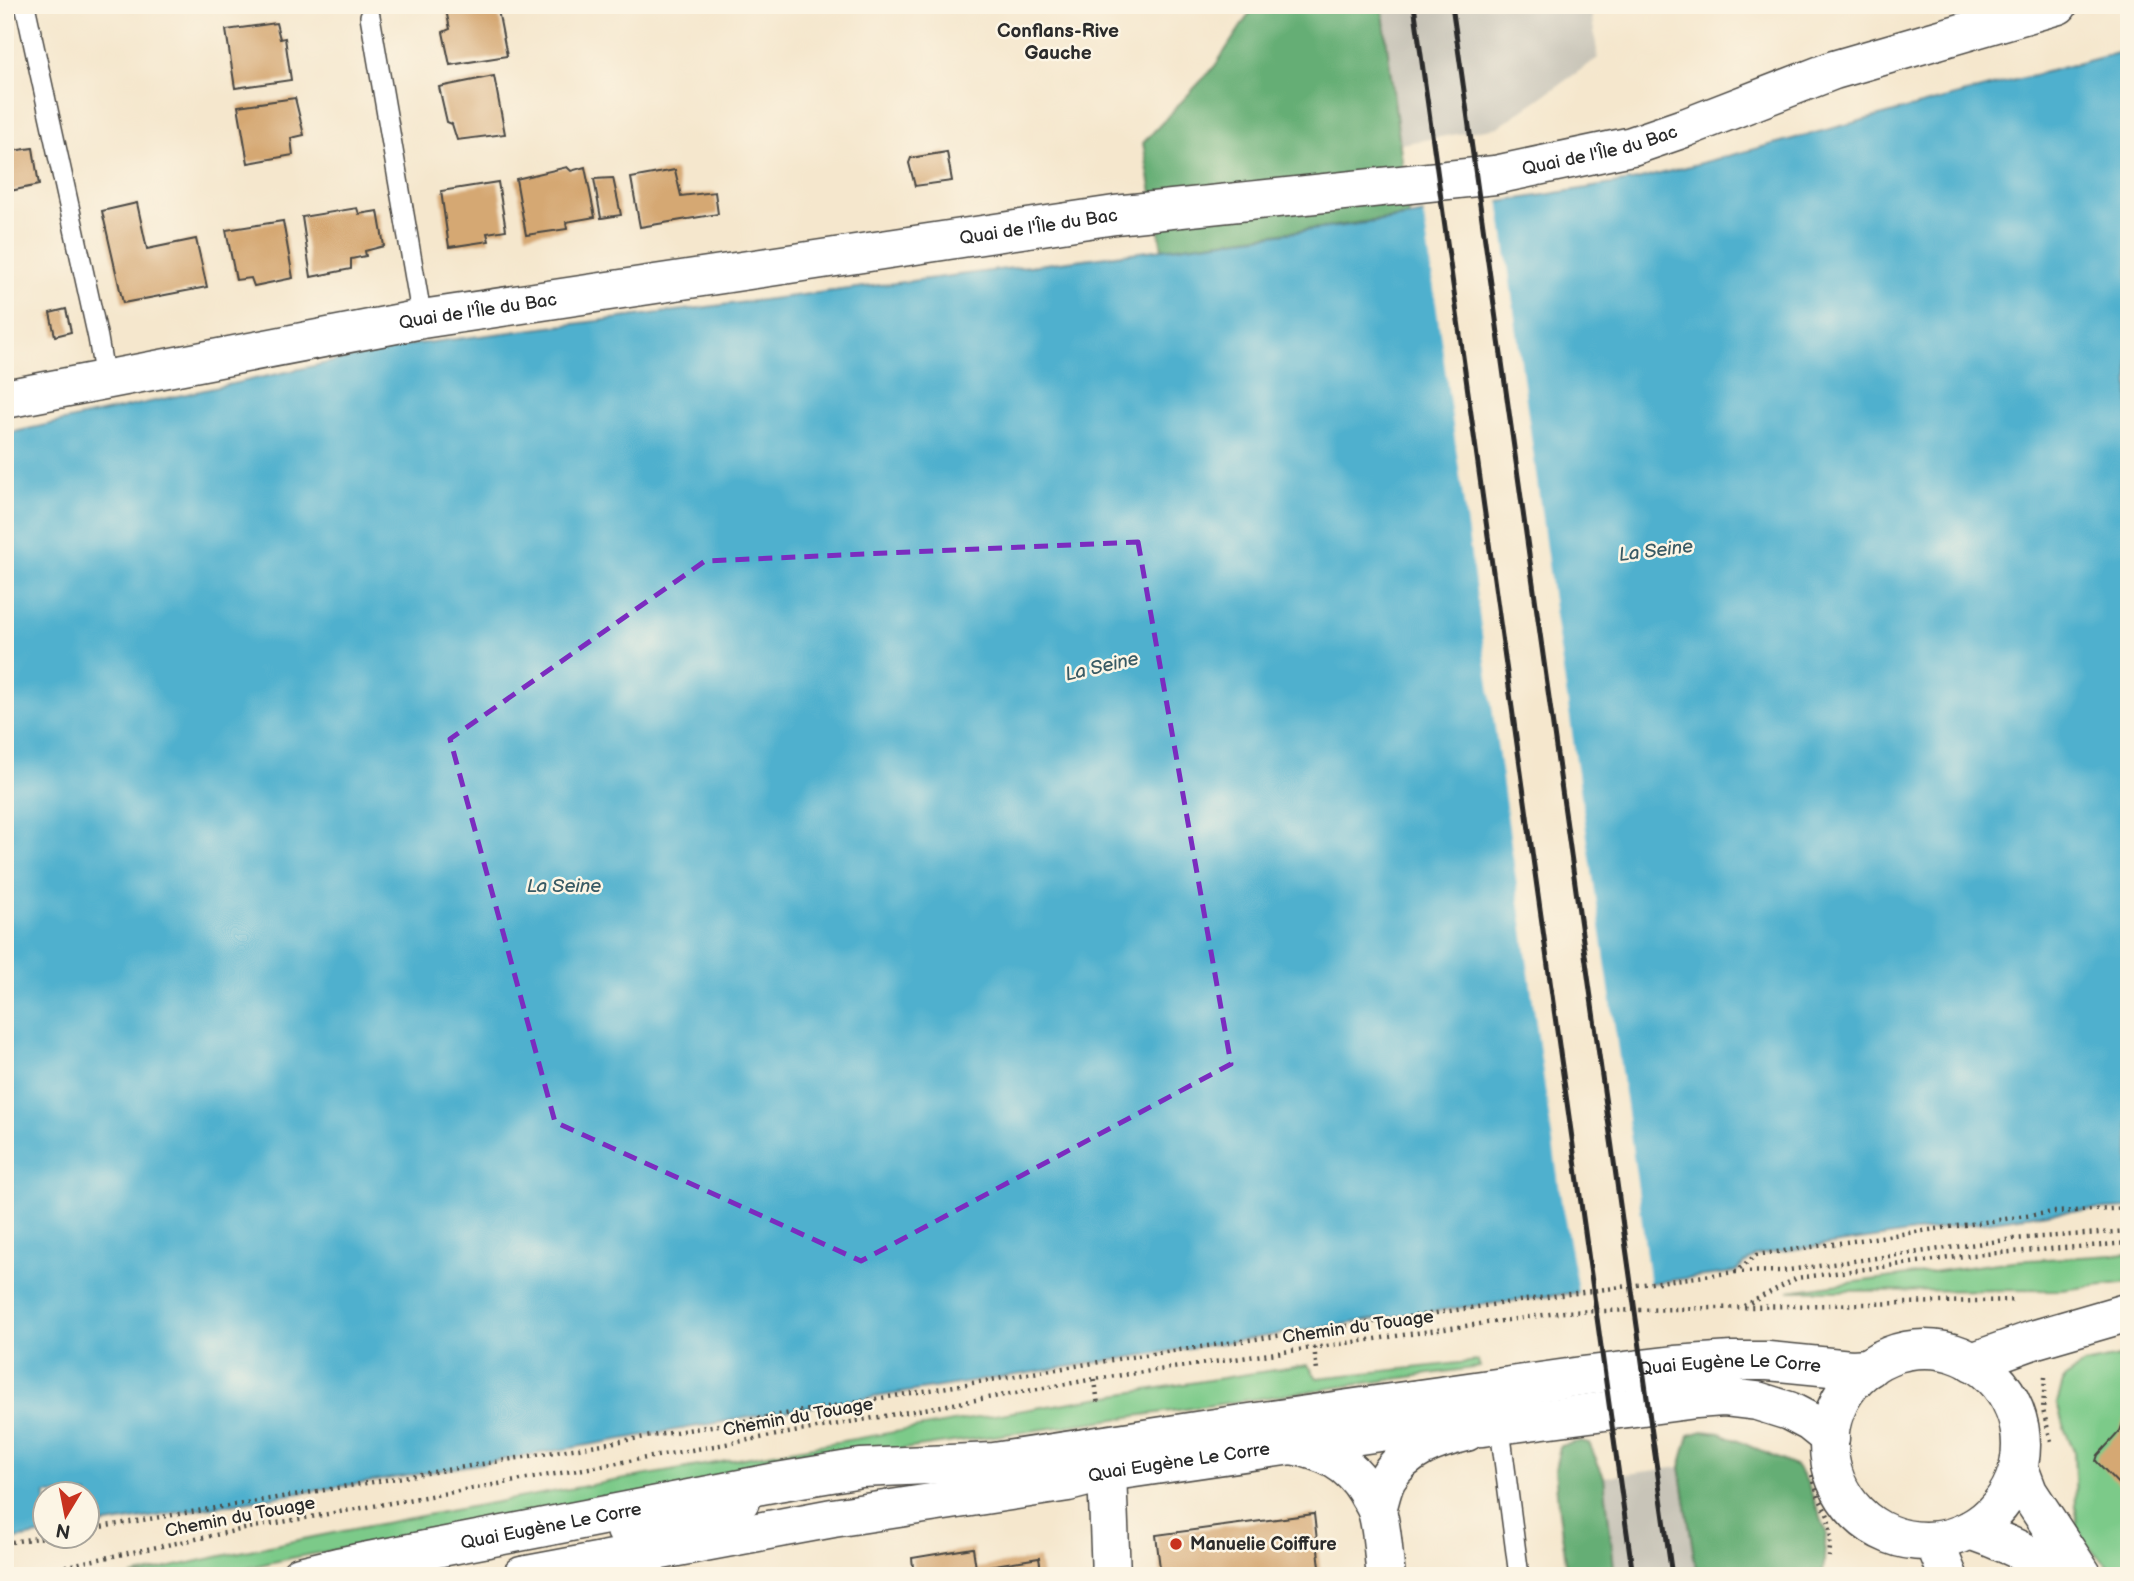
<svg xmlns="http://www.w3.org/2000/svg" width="2134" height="1581" font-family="'Balsamiq Sans',sans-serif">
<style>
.industrial{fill:#c8c4b8}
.green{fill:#7cca89;stroke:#547a5a;stroke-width:2}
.forest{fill:#65ae75;stroke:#486c50;stroke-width:2}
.water{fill:#4fb0ce;stroke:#3d6e7c;stroke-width:2}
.pier{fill:#f5e7cd}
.building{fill:#d5a873}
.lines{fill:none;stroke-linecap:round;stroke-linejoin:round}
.service-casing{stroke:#494743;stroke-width:22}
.minor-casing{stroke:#494743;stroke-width:41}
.tertiary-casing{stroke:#494743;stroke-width:41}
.secondary-casing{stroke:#494743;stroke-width:41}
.path{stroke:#494743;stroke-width:4.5;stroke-dasharray:2 5;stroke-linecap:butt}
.service{stroke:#fff;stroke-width:19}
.minor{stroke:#fff;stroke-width:38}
.tertiary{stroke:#fff;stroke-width:38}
.secondary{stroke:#fff;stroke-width:38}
.rail{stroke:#2b2b2b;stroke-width:5}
.marked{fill:none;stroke:#7b2cbf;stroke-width:5;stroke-dasharray:14 9;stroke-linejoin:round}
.poi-dot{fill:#c8321e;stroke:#fcf5e5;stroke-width:2.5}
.labels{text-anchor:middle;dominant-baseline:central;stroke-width:5;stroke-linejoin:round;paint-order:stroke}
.street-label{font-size:18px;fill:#2b2b2b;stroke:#fcf5e5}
.poi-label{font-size:18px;font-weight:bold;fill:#2b2b2b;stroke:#fcf5e5;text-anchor:start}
.neighbourhood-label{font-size:19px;font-weight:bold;fill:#2b2b2b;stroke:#fcf5e5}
.water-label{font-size:19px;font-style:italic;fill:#385a64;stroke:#fcf5e5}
</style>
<rect width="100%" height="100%" fill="#fcf5e5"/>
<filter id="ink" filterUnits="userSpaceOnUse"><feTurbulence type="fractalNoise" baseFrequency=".0143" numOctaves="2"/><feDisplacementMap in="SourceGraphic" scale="14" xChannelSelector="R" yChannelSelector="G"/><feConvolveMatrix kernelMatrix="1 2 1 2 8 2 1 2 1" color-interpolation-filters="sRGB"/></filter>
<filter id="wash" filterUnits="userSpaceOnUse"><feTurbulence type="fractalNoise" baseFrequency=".00686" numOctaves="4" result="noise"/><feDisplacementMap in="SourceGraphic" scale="28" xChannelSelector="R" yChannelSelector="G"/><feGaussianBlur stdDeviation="1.57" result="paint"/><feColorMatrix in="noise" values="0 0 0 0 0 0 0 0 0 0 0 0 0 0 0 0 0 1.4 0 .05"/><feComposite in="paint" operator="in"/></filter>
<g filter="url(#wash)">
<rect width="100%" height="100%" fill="#f5e7cd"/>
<g class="industrial">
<polygon points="1382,5 1590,5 1598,58 1498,127 1400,144"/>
<polygon points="1680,1467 1697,1576 1615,1576 1604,1477"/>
</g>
<g class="green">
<polygon points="2129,1254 2129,1282 2061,1290 1789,1291 2013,1261"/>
<polygon points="2129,1355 2129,1576 2119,1576 2077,1536 2074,1450 2064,1428 2057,1403 2064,1379 2084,1364"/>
<path d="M1478 1361 1480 1367 862 1455 291 1558 211 1576H132C321 1532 512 1499 704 1465 905 1430 1106 1395 1308 1365L1317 1378Z"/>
</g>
<g class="forest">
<polygon points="1255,5 1382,5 1409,216 1162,249 1143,143 1215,66"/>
<polygon points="1703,1431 1720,1433 1795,1466 1807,1482 1826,1531 1823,1576 1697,1576 1680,1467 1689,1435"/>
<polygon points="1581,1441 1589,1443 1604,1477 1615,1576 1568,1576 1558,1505 1555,1469 1560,1446"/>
</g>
<polygon class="water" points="2129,50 2129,1208 2054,1212 1756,1255 1735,1272 1404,1315 1151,1354 798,1409 413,1475 88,1527 88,1494 46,1494 45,1534 5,1541 5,434 409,345 1375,222 1637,180"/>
<polygon class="pier" points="1499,199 1554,608 1637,1182 1650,1287 1579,1296 1561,1199 1546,1095 1423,210"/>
<g id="blocks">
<g class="building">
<polygon points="471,5 497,5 507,56 450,65 443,32 450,29 446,10"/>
<polygon points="276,23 280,39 285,38 291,80 235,88 226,30"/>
<polygon points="494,76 505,134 457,140 452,124 447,122 439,87"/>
<polygon points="295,98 304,135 291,138 293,155 248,163 238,106"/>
<polygon points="33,148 39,185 10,191 5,168 5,152"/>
<polygon points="947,152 952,181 915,186 909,163 911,158"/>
<polygon points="567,167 571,171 585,167 595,217 566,222 567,229 526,235 516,179"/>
<polygon points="675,170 681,196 715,192 718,214 640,227 631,178"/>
<polygon points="613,178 621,215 601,218 594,179"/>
<polygon points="498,182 506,230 487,233 489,241 449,247 441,191"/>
<polygon points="137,203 147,249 196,239 207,287 123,303 102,211"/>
<polygon points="357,208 359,214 378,211 384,246 365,251 366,256 351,259 351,269 311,277 302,217"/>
<polygon points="283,221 293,278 254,286 251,278 236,280 226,230"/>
<polygon points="66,309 71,332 55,336 50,313"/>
<polygon points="2129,1407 2129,1495 2096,1461 2098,1455 2120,1431"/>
<polygon points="1314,1514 1321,1576 1278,1576 1278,1573 1259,1576 1161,1576 1156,1535"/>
<polygon points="973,1548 976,1568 1039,1558 1042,1576 914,1576 912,1558"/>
</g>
</g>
</g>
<g filter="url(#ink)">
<use href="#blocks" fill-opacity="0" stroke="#494743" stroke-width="2"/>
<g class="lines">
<defs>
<g id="service">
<polyline points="25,5 98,338 105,379"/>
<polyline points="370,16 422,319"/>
<polyline points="1499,1421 1519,1576"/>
</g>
<g id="minor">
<path id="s1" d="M5 399 422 319 1115 215 1495 175 1632 146 1687 127 1834 70 2058 5"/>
<polyline points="1972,1362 2036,1339 2129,1312"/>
<polyline points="1107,1472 1111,1576"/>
<polyline points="626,1530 692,1518 740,1501"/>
<polyline points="1934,1541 1948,1576"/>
</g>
<g id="tertiary">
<path d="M1292 1445C1324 1451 1350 1462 1367 1492 1370 1498 1375 1505 1377 1511 1383 1531 1383 1555 1386 1576"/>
<path d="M1377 1510C1380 1500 1382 1488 1387 1479 1404 1450 1436 1439 1466 1432"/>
</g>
<g id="secondary">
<circle cx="1925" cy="1445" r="96"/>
<polyline points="2019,1468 2028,1492 2083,1576"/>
<path d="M1970 1530C2005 1542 2037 1557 2069 1576"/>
<path id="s2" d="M300 1576 338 1567 777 1482 861 1468 994 1462 1229 1426 1582 1376 1675 1365 1732 1361H1768L1851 1369 1869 1368"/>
<path id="s3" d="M522 1576 833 1518 1068 1482 1107 1472 1387 1431 1483 1427 1696 1399 1723 1397 1757 1401 1789 1411 1810 1422 1830 1438"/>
</g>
</defs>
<use href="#service" class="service-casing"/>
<use href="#minor" class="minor-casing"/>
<use href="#tertiary" class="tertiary-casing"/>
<use href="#secondary" class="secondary-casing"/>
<g class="path">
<polyline points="1735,1272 1782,1271 2013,1239 2129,1231"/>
<polyline points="1744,1306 1797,1278 1972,1255 2129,1243"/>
<polyline points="1314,1347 1317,1371 1320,1371"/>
<polyline points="2045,1377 2043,1410 2051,1441"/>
<polyline points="1095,1379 1098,1406"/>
<polyline points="1812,1475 1819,1498 1828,1516 1831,1538 1829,1557"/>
<polyline points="88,1529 1124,1358 1561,1295 1735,1272 1756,1255 2054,1212 2129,1208"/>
<polyline points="5,1543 51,1536"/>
<polyline points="17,1576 254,1527 1095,1379 1564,1312 2017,1300"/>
</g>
<use href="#service" class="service"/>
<use href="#minor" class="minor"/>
<use href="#tertiary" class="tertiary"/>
<use href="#secondary" class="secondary"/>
<g class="rail">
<polyline points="1414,5 1633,1576"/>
<polyline points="1452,5 1672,1576"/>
</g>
</g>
</g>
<path class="marked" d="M1138 542 1231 1064 861 1261 555 1122 450 739 705 561Z"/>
<circle class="poi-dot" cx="1176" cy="1544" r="7"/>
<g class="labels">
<g class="street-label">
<text stroke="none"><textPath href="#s1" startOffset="1615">Quai de l'Île du Bac</textPath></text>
<text stroke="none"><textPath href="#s1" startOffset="1048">Quai de l'Île du Bac</textPath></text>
<text stroke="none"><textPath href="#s1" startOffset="481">Quai de l'Île du Bac</textPath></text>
<text transform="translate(1358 1327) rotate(-8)">Chemin du Touage</text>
<text stroke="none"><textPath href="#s2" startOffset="1447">Quai Eugène Le Corre</textPath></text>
<text transform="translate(798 1417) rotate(-10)">Chemin du Touage</text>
<text stroke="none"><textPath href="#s3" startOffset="667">Quai Eugène Le Corre</textPath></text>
<text transform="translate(240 1517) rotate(-11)">Chemin du Touage</text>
<text stroke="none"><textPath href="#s2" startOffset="256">Quai Eugène Le Corre</textPath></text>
</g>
<g class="poi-label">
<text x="1190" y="1544">Manuelie Coiffure</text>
</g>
<g class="neighbourhood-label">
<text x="1058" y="31">Conflans-Rive<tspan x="1058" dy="22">Gauche</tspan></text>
</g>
<g class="water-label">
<text transform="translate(1656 551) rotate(-7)">La Seine</text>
<text transform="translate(1102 667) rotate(-13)">La Seine</text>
<text x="564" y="886">La Seine</text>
</g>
</g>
<rect width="2134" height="1581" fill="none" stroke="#fcf5e5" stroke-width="28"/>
<g transform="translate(66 1515) rotate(190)"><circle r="33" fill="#fcf5e5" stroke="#a8a49b" stroke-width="2"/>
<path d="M0-5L12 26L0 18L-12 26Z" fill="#c8321e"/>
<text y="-10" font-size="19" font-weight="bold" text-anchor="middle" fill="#2b2b2b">N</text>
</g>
</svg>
